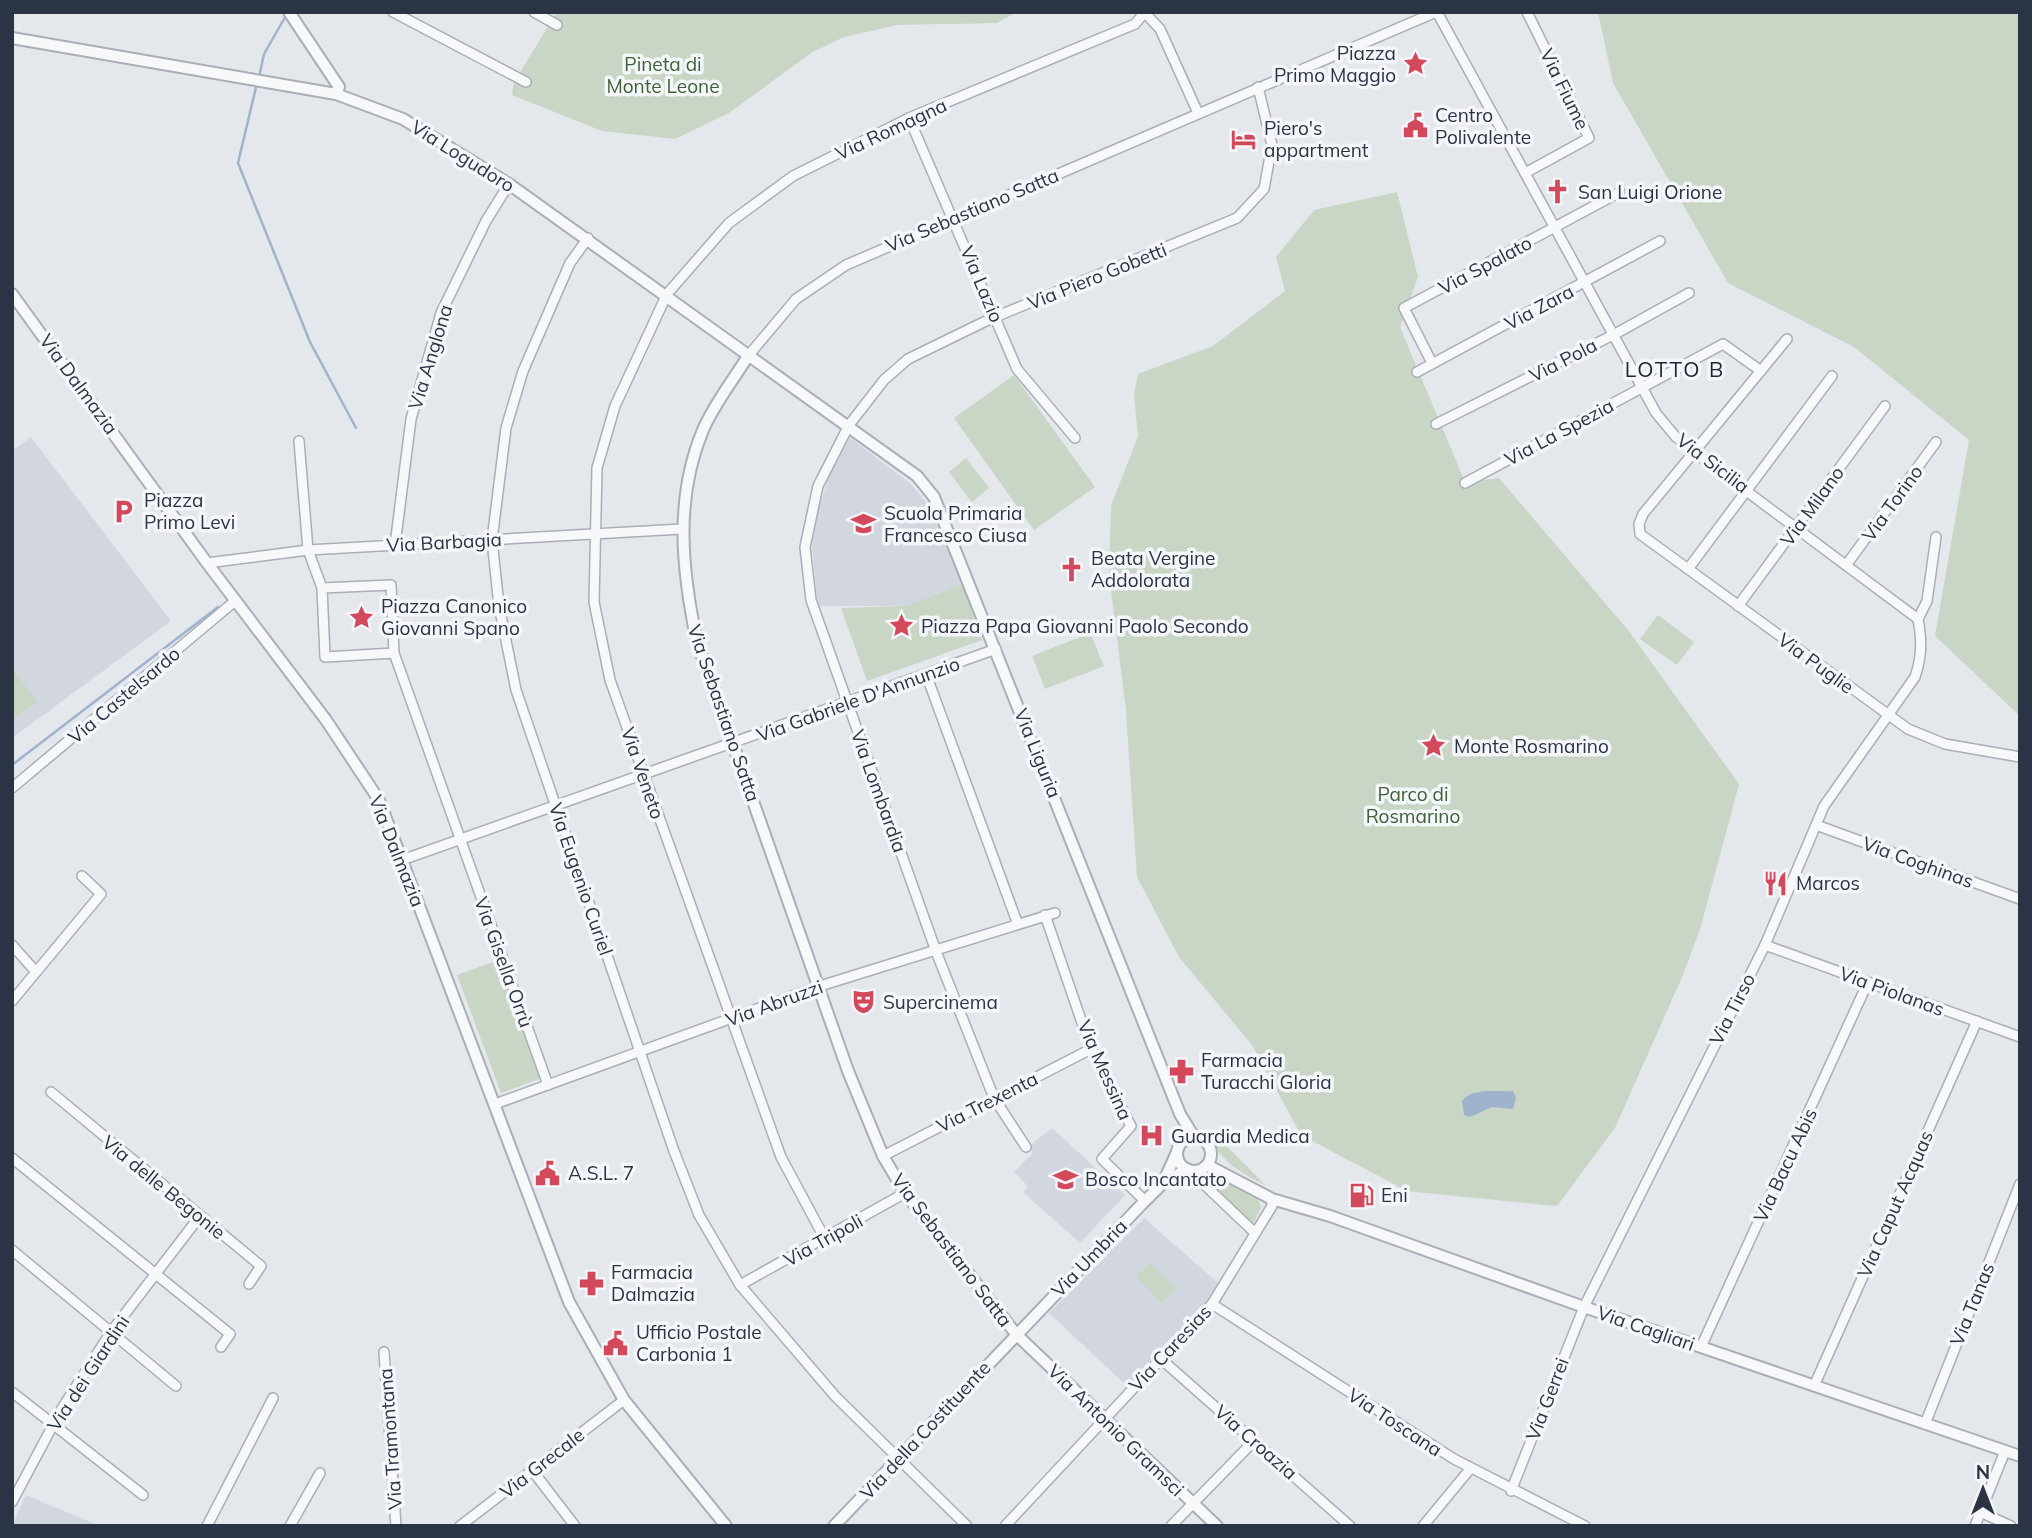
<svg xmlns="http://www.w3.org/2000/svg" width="2032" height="1538" font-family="Mulish,sans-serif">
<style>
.built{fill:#d2d6de}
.green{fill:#c9d6c5}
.water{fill:#9fb4cc}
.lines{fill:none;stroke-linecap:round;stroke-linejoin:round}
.stream{stroke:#9fb4cc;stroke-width:2.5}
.minor-casing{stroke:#a9aeb7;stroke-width:12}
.tertiary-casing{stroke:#a9aeb7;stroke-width:14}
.minor{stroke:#f7f8fa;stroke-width:9}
.tertiary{stroke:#f7f8fa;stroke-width:10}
.labels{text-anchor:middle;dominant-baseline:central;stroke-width:7;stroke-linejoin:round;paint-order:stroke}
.poi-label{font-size:19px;fill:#2b3445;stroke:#f4f6f9;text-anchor:start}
.park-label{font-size:19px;fill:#3f6138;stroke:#f4f6f9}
.street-label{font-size:19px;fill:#2b3445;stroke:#f4f6f9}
.neighbourhood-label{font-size:21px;letter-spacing:2px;fill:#1d2536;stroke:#f4f6f9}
</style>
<rect width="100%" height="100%" fill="#e4e7ec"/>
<g class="built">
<polygon points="31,437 171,621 12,738 12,451"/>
<polygon points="850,438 911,484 928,505 963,584 905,606 818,606 812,545 818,510 831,471"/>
<polygon points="1052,1128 1125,1195 1080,1243 1023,1192 1028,1186 1014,1172 1033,1153 1029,1146"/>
<polygon points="1144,1218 1218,1283 1207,1302 1128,1387 1049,1313"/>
<polygon points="26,1495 100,1526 12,1526"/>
</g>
<g class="green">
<polygon points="557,12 1017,12 997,23 898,25 844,37 811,53 729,113 675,139 602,131 512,95 514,82"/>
<polygon points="1598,12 2020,12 2020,716 1935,636 1969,440 1854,347 1728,283 1613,83"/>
<polygon points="1397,192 1418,277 1400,327 1465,482 1499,478 1628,630 1739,784 1701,926 1683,975 1615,1128 1557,1206 1407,1191 1301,1135 1252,1045 1179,957 1137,877 1126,711 1109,574 1111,506 1138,436 1134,395 1138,374 1213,346 1285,291 1276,257 1314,210"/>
<polygon points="1014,375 1095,487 1034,530 954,418"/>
<polygon points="966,458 989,488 972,502 949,472"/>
<polygon points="963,584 982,640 867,681 841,608 905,606"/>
<polygon points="1658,615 1694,642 1677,665 1640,639"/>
<polygon points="1090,633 1104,666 1045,689 1032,656"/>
<polygon points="12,668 37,702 12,720"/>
<polygon points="498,960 542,1078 501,1093 457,975"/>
<path d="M1215 1134 1265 1185C1242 1174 1223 1162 1210 1140Z"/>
<polygon points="1205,1175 1222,1179 1258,1200 1261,1208 1251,1228 1198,1177"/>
<polygon points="1150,1263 1176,1289 1162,1303 1136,1277"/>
</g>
<path class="water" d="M1513 1091 1516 1098 1513 1109 1492 1107 1470 1117 1464 1115 1462 1101C1471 1087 1498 1092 1513 1091Z"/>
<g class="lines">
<g class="stream">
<polyline points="259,77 264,54 284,19"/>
<polyline points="257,83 238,163 310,342 356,428"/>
<polyline points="12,765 218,607"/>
</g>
<defs>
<g id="minor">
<polyline points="393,12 526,82"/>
<polyline points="534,12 557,25"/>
<path d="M1437 12 1656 413 1675 436 1694 452 1918 619C1922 641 1922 656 1915 677L1824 806 1765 945 1584 1307 1511 1491"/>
<polyline points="1145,13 1160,29 1198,113"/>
<polyline points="909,118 1017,369 1075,438"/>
<polyline points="1525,173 1589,138 1527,12"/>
<polyline points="588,238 570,263 523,371 506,428 492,540 499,606 516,690 674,1151 699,1215 740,1285 835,1396 967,1526"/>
<polyline points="1787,339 1643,514 1639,524 1640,534 1908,729 1945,744 2020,757"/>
<polyline points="748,356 796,299 846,265 1436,12"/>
<polyline points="1432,363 1404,308 1620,192"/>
<polyline points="1417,372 1660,241"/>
<polyline points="1436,424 1615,334 1689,293"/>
<polyline points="299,441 308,550 322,588"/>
<polyline points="1465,483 1723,344 1761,371"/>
<polyline points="395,545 411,419 441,313 486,221 509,184"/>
<polyline points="207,563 308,550 682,529"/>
<polyline points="1847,564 1936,442"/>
<polyline points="1688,569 1832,376"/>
<polyline points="1738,606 1885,406"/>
<polyline points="1918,619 1927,601 1936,537"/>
<polyline points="394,653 325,657 322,588 391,585 394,653 548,1085"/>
<polyline points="926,674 1017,922"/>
<polyline points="12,788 235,601"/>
<polyline points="1816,825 2020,899"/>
<polyline points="402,860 996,649"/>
<polyline points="1045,915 1091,1049 1131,1126 1102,1159 1145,1201"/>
<polyline points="12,945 36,972"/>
<polyline points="1765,945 2020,1037"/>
<polyline points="12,1001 101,894 82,876"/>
<polyline points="51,1092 261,1266 249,1284"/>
<polyline points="495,1104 820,986 1055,913"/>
<polyline points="1026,1147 994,1098 937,954 811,600 805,547 818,486 849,425 884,380 908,359 990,319 1237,218 1264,189 1272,145 1258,87"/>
<polyline points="883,1156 1091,1049"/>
<polyline points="12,1158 230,1334 221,1347"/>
<polyline points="1189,1170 1254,1232"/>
<polyline points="825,1239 781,1157 610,680 594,602 597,468 615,406 667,294 729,223 793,176 909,118 1135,24 1145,12"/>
<polyline points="12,1250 176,1386"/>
<polyline points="740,1285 905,1193"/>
<polyline points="1212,1304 1454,1459 1585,1526"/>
<polyline points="1701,1347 1868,982"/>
<polyline points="384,1352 396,1526"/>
<polyline points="1161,1359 1350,1526"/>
<polyline points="1814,1386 1977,1021"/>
<polyline points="12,1392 143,1495"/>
<polyline points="1925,1424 2020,1184"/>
<polyline points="532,1470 575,1526"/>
<polyline points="12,1502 61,1410 111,1332 200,1216"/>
<polyline points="1980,1512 2011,1526"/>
<polyline points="207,1526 273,1398"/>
<polyline points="290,1526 320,1473"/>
<polyline points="460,1526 624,1400"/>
<polyline points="1005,1526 1212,1304 1272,1206 1272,1199"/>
<polyline points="1171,1526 1254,1441"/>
<polyline points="1423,1526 1470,1469"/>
<polyline points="1975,1526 2005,1451"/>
</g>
<g id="tertiary">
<polyline points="289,12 339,87 336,94"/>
<polyline points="12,38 336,94 403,119 509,184 917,476 934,497 1180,1114 1194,1137"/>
<polyline points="12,294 207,563 326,720 379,800 569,1302 624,1400 726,1526"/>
<path d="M748 356C734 379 714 404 703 430 674 499 682 571 697 642L848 1071 883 1156 905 1193 1016 1334 1217 1526"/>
<circle cx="1194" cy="1154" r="17"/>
<polyline points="1207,1165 1272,1199 1330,1216 1584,1307 2020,1456"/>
<polyline points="1163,1183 1177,1152"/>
<polyline points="834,1526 1141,1205 1163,1183 1187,1169"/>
</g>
</defs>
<use href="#minor" class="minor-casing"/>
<use href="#tertiary" class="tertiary-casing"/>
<use href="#minor" class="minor"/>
<use href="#tertiary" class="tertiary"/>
</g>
<defs>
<symbol id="sight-bare" viewBox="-9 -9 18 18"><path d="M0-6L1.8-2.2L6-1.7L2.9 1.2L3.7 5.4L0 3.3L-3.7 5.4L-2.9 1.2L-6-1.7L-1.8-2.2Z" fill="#d1495b" stroke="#f4f6f9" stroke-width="2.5" paint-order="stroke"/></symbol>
<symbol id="civic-bare" viewBox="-9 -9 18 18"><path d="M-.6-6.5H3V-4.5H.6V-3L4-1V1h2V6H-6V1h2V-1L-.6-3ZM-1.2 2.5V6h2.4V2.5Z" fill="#d1495b" stroke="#f4f6f9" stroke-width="2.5" paint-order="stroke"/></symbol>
<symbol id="hotel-bare" viewBox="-9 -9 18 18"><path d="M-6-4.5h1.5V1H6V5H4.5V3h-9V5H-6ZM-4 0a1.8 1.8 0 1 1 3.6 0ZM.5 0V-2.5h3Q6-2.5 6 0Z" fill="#d1495b" stroke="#f4f6f9" stroke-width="2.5" paint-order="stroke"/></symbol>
<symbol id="church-bare" viewBox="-9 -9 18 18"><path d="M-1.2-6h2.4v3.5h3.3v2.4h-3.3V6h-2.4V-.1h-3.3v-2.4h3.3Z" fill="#d1495b" stroke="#f4f6f9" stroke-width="2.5" paint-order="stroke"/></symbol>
<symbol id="parking-bare" viewBox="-9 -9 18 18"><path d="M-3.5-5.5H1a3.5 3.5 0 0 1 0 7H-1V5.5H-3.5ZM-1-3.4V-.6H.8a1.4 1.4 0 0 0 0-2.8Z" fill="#d1495b" stroke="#f4f6f9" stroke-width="2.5" paint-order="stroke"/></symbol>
<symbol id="school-bare" viewBox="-9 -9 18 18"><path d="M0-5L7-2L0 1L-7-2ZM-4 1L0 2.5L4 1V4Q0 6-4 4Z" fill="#d1495b" stroke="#f4f6f9" stroke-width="2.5" paint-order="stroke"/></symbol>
<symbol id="restaurant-bare" viewBox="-9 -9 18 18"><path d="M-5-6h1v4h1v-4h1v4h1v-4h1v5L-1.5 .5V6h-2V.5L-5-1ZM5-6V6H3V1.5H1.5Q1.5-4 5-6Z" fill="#d1495b" stroke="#f4f6f9" stroke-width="2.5" paint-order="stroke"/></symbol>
<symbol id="theatre-bare" viewBox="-9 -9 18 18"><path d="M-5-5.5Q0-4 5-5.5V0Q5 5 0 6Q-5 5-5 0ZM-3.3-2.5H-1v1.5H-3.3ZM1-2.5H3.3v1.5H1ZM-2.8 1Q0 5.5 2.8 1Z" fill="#d1495b" stroke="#f4f6f9" stroke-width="2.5" paint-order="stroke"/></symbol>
<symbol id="pharmacy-bare" viewBox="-9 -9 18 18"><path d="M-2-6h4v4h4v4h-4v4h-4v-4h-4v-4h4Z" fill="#d1495b" stroke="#f4f6f9" stroke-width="2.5" paint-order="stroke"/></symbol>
<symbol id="hospital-bare" viewBox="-9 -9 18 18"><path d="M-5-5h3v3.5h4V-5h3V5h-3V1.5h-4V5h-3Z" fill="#d1495b" stroke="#f4f6f9" stroke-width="2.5" paint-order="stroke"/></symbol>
<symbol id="fuel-bare" viewBox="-9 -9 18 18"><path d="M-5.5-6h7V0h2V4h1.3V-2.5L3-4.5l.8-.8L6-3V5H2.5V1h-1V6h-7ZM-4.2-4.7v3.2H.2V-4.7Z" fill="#d1495b" stroke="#f4f6f9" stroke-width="2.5" paint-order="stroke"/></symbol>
</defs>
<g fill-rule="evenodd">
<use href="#sight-bare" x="1398" y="46" width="35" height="35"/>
<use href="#civic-bare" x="1398" y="108" width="35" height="35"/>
<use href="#hotel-bare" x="1226" y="122" width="35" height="35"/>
<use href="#church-bare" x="1540" y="174" width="35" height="35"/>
<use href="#parking-bare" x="106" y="494" width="35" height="35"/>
<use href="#school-bare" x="846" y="506" width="35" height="35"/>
<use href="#church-bare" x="1054" y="552" width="35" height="35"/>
<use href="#sight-bare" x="344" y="600" width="35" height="35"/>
<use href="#sight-bare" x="884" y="608" width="35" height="35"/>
<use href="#sight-bare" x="1416" y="728" width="35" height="35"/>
<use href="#restaurant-bare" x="1758" y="866" width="35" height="35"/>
<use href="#theatre-bare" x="846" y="984" width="35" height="35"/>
<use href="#pharmacy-bare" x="1164" y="1054" width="35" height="35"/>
<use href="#hospital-bare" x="1134" y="1118" width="35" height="35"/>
<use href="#civic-bare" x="530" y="1156" width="35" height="35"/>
<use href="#school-bare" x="1048" y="1162" width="35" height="35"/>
<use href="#fuel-bare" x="1344" y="1178" width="35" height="35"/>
<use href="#pharmacy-bare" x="574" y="1266" width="35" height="35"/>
<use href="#civic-bare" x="598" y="1326" width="35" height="35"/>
</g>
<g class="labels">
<g class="poi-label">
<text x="1396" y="53" text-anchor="end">Piazza<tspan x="1396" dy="22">Primo Maggio</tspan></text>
<text x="1435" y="115">Centro<tspan x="1435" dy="22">Polivalente</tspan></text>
<text x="1264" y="128">Piero's<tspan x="1264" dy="22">appartment</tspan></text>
<text x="1578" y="192">San Luigi Orione</text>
<text x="144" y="500">Piazza<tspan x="144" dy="22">Primo Levi</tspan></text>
<text x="884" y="513">Scuola Primaria<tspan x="884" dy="22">Francesco Ciusa</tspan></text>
<text x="1091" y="558">Beata Vergine<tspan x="1091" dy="22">Addolorata</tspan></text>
<text x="381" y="606">Piazza Canonico<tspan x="381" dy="22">Giovanni Spano</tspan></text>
<text x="921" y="626">Piazza Papa Giovanni Paolo Secondo</text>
<text x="1454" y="746">Monte Rosmarino</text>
<text x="1796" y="883">Marcos</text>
<text x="883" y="1002">Supercinema</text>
<text x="1201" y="1060">Farmacia<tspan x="1201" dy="22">Turacchi Gloria</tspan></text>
<text x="1171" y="1136">Guardia Medica</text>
<text x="568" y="1173">A.S.L. 7</text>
<text x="1085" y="1179">Bosco Incantato</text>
<text x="1381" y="1195">Eni</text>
<text x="611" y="1272">Farmacia<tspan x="611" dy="22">Dalmazia</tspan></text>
<text x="636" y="1332">Ufficio Postale<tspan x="636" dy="22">Carbonia 1</tspan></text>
</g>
<g class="park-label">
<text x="663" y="64">Pineta di<tspan x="663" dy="22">Monte Leone</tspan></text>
<text x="1413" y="794">Parco di<tspan x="1413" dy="22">Rosmarino</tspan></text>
</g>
<g class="street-label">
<text transform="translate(1565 89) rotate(64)">Via Fiume</text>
<text transform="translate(891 129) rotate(-25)">Via Romagna</text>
<text transform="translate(463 156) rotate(32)">Via Logudoro</text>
<text transform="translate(972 210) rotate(-23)">Via Sebastiano Satta</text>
<text transform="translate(1485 265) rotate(-28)">Via Spalato</text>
<text transform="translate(1097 276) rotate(-22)">Via Piero Gobetti</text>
<text transform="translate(982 284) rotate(67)">Via Lazio</text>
<text transform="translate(1539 307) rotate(-28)">Via Zara</text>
<text transform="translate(430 357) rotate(-73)">Via Anglona</text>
<text transform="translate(1563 360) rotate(-27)">Via Pola</text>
<text transform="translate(79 384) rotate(54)">Via Dalmazia</text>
<text transform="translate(1559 432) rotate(-28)">Via La Spezia</text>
<text transform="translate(1713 463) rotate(37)">Via Sicilia</text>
<text transform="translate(1892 503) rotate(-54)">Via Torino</text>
<text transform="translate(1812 506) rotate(-54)">Via Milano</text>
<text transform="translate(444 542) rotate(-3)">Via Barbagia</text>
<text transform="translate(1816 663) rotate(36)">Via Puglie</text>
<text transform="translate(124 695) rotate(-40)">Via Castelsardo</text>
<text transform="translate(858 699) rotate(-20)">Via Gabriele D'Annunzio</text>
<text transform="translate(724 713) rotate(71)">Via Sebastiano Satta</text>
<text transform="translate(1038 753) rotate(68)">Via Liguria</text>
<text transform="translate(643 773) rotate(71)">Via Veneto</text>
<text transform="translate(879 791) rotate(70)">Via Lombardia</text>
<text transform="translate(397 851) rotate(68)">Via Dalmazia</text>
<text transform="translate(1918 862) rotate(20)">Via Coghinas</text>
<text transform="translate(581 879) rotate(71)">Via Eugenio Curiel</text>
<text transform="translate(504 962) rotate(70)">Via Gisella Orrù</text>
<text transform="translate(1892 991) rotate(20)">Via Piolanas</text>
<text transform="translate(774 1003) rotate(-20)">Via Abruzzi</text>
<text transform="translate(1732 1009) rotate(-63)">Via Tirso</text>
<text transform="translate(1105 1070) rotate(66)">Via Messina</text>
<text transform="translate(987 1102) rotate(-27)">Via Trexenta</text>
<text transform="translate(1785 1165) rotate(-65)">Via Bacu Abis</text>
<text transform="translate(164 1187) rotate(39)">Via delle Begonie</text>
<text transform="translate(1895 1204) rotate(-66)">Via Caput Acquas</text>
<text transform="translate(823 1240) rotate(-29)">Via Tripoli</text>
<text transform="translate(952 1250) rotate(53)">Via Sebastiano Satta</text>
<text transform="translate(1089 1258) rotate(-46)">Via Umbria</text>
<text transform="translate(1972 1304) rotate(-68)">Via Tanas</text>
<text transform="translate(1646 1328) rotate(19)">Via Cagliari</text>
<text transform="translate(1170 1348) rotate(-47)">Via Caresias</text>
<text transform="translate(88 1373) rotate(-57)">Via dei Giardini</text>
<text transform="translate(1547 1399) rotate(-69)">Via Gerrei</text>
<text transform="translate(1395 1422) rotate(33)">Via Toscana</text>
<text transform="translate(925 1430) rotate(-47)">Via della Costituente</text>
<text transform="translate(1116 1430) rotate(44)">Via Antonio Gramsci</text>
<text transform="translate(390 1439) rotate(-94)">Via Tramontana</text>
<text transform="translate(1256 1442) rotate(41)">Via Croazia</text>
<text transform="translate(542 1463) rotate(-38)">Via Grecale</text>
</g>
<g class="neighbourhood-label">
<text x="1675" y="369">LOTTO B</text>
</g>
</g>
<rect width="2032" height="1538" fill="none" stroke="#2b3445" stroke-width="28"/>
<g transform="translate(1983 1489)" stroke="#f4f6f9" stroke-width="5" paint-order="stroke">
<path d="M0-5L12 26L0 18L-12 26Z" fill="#2b3445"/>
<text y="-10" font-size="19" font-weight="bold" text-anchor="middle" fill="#2b3445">N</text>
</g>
</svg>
